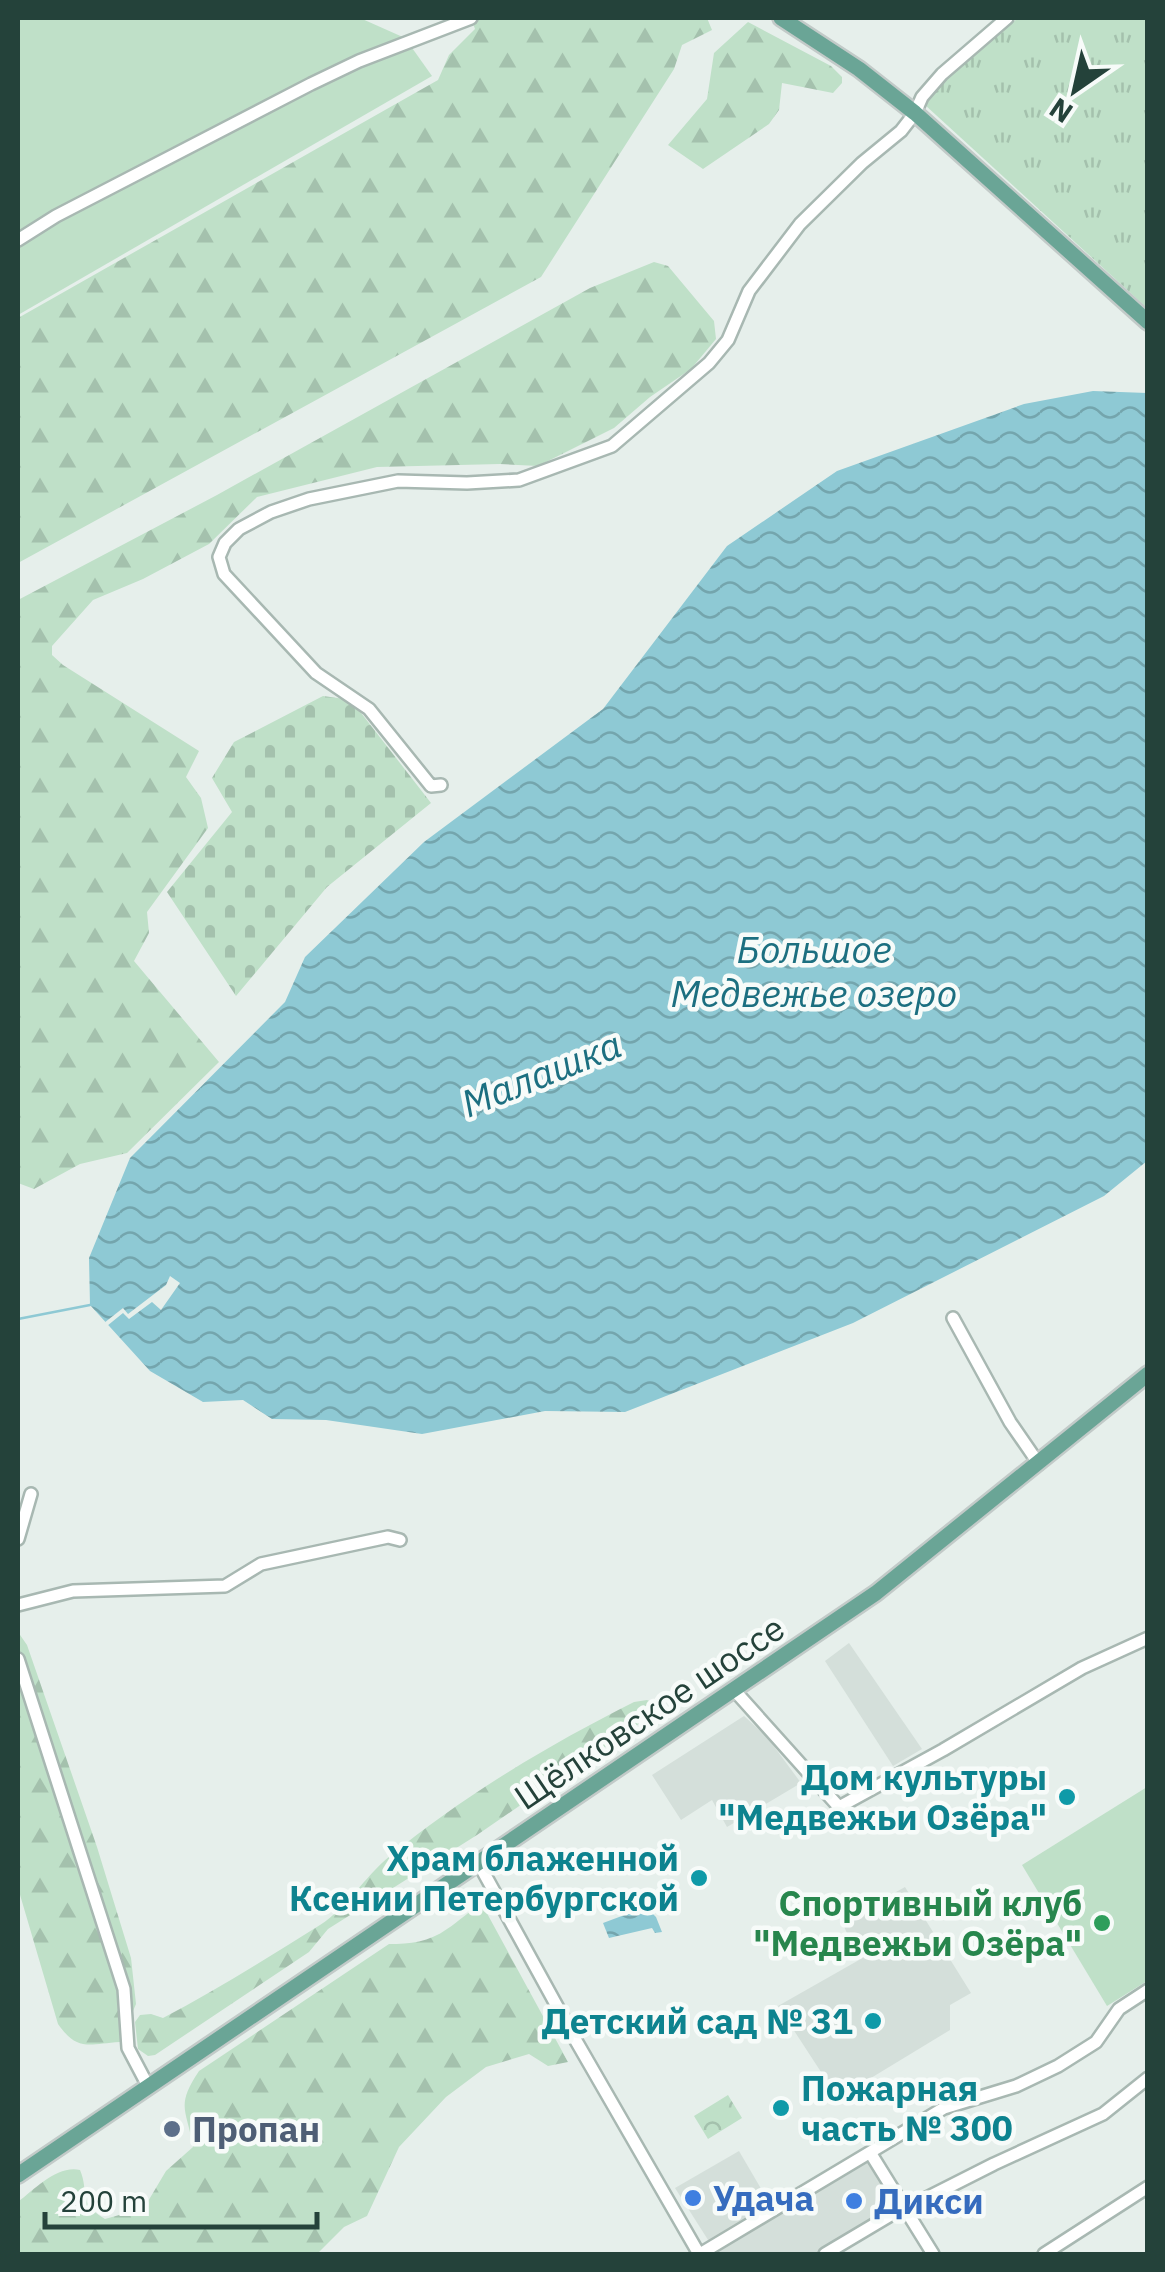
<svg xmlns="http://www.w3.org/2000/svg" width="1165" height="2272" font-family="'IBM Plex Sans',sans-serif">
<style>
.built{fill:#d4dfda}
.grass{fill:url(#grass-tufts)}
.forest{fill:url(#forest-firs)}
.cemetery{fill:url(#cemetery-stones)}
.park{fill:url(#park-crowns)}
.garden{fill:#bfe0c8}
.water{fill:url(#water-waves)}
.pier{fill:#e6efeb}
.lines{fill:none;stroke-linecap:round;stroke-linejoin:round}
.stream{stroke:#8ec9d4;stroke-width:2.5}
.minor-casing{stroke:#a8b8b2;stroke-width:16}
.major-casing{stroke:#c2cac8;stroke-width:20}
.minor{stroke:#fff;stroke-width:11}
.major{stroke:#6aa596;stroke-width:15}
.culture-dot{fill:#0f9aa8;stroke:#f7fbf9;stroke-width:4}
.leisure-dot{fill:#2e9e5b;stroke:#f7fbf9;stroke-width:4}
.service-dot{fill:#5c6f8a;stroke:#f7fbf9;stroke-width:4}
.shop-dot{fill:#3f7fe0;stroke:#f7fbf9;stroke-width:4}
.labels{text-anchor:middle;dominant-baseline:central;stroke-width:9;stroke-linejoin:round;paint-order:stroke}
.street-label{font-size:35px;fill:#24423a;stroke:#f7fbf9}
.culture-label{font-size:35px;font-weight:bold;fill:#0d838f;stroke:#f7fbf9;text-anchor:end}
.leisure-label{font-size:35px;font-weight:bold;fill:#27864d;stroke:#f7fbf9;text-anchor:end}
.service-label{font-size:35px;font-weight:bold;fill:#4e5e75;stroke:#f7fbf9;text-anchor:start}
.shop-label{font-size:35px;font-weight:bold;fill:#366cbe;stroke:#f7fbf9;text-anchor:start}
.water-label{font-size:38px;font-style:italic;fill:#1c6f80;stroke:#f7fbf9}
</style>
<defs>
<pattern id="grass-tufts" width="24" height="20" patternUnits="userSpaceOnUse" patternTransform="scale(2.5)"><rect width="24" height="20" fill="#bfe0c8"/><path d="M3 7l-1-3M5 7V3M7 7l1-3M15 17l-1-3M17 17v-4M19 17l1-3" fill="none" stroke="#a4c1ad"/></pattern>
<pattern id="forest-firs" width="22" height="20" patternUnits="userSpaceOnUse" patternTransform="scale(2.5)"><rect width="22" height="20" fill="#bfe0c8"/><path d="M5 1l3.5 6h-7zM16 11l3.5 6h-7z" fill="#a4c1ad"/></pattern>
<pattern id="cemetery-stones" width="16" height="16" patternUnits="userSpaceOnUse" patternTransform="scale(2.5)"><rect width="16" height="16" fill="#bfe0c8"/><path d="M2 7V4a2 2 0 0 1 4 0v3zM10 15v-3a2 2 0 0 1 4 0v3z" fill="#a4c1ad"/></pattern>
<pattern id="park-crowns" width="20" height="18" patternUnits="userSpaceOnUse" patternTransform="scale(2.5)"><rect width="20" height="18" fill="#bfe0c8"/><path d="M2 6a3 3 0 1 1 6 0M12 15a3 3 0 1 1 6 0" fill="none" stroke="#a4c1ad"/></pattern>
<pattern id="water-waves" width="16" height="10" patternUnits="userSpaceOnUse" patternTransform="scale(2.5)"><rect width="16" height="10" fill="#8ec9d4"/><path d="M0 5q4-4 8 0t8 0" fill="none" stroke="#74a5ad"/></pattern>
</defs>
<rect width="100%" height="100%" fill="#e6efeb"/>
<g class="built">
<polygon points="849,1643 922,1749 893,1766 825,1661"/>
<polygon points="744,1716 767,1737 801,1783 727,1827 712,1800 681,1820 652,1775"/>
<polygon points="905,1887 971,1993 950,2005 950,2030 838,2098 778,2006 859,1960 842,1922"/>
<polygon points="739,2151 770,2204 710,2243 675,2188"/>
<polygon points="869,2161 897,2206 815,2254 713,2254"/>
</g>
<polygon class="grass" points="1018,18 1147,18 1147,308 925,105 942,82"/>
<g class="forest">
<polygon points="471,18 707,18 712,30 682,45 674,69 541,277 18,563 18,318 438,80 449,55 475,29"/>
<polygon points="748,22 831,66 842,77 842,83 833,93 782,83 779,110 769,124 703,169 668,145 707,99 714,53"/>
<polygon points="654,262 668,266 714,321 716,339 691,369 650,397 614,428 538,466 500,464 377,467 257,497 209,544 143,579 93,600 52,646 52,655 63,665 199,751 186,777 201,798 208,828 147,912 149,933 134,961 219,1062 127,1153 80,1164 34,1189 18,1183 18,600 217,495 590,288"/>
<path d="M18 1632 27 1645 97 1847 131 1958 136 2004 120 2042C88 2044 78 2052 58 2024L18 1888Z"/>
<path d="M647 1700 656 1704V1712L477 1835 328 1929 309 1952 155 2055 148 2056 138 2049 135 2022 140 2015 151 2014 163 2018C216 1990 269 1957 320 1925 347 1908 364 1877 390 1856 466 1794 547 1746 634 1702Z"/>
<path d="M483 1906 568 2062 548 2066 529 2054 486 2067 446 2097 399 2147 367 2216 344 2227 317 2254H18V2202C35 2189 57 2165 80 2170 90 2194 76 2201 105 2219L144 2208 166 2171 193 2147C187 2109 175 2107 199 2071L389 1944C410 1944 429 1942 447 1929 460 1921 467 1911 483 1906Z"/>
</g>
<polygon class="cemetery" points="323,696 345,699 358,709 431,803 327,887 236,996 167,892 232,812 212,778 234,742"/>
<polygon class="park" points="728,2095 742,2118 708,2139 694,2116"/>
<g class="garden">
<polygon points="18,18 360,18 405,38 432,76 18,315"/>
<polygon points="1147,1787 1147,1981 1107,2006 1022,1865"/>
</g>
<g class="water">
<polygon points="1093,391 1147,393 1147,1161 1104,1196 853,1323 625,1412 545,1411 422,1434 326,1420 272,1419 243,1400 203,1402 150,1371 90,1305 89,1258 130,1158 285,1002 305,957 424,842 603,709 727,546 837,471 1024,404"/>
<polygon points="646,1907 656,1917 662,1932 655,1933 652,1928 609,1938 603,1923"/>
</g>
<polygon class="pier" points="170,1276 180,1283 161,1310 152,1302 129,1319 123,1313 107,1326 109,1333 96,1320 98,1318 104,1323 123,1308 128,1314 166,1285"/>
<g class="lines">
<polyline class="stream" points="18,1319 90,1305"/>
<defs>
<g id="minor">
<polyline points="18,240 56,216 311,84 359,61 471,18"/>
<polyline points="441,785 431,786 369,709 316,673 224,574 219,557 225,543 239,529 271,512 309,499 398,481 467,483 519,480 612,446 709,363 728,340 749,291 800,224 862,163 901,131 915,113 922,97 942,74 1007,18"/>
<polyline points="953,1318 1010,1422 1039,1464"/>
<polyline points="18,1539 31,1494"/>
<polyline points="18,1605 73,1591 225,1586 261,1564 388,1537 400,1540"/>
<polyline points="18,1659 124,1989 128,2048 148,2086"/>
<polyline points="735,1691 839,1807 943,1750 1082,1668 1148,1638"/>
<polyline points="479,1864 575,2039 699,2254"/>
<polyline points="871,2154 933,2254"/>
<polyline points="700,2254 944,2108 1016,2086 1058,2066 1096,2042 1119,2009 1148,1990"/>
<polyline points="825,2254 904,2207 909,2207 994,2164 1103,2114 1148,2078"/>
<polyline points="1044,2254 1148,2187"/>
</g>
<g id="major">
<polyline points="781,18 859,69 915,113 1148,322"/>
<polyline points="18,2175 876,1593 1148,1374"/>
</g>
</defs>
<use href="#minor" class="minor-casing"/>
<use href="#major" class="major-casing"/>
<use href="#minor" class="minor"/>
<use href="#major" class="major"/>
</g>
<g class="culture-dot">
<circle cx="1067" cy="1797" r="10"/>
<circle cx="699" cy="1878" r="10"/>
<circle cx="873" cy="2021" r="10"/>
<circle cx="781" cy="2108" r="10"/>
</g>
<circle class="leisure-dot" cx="1102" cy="1923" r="10"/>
<circle class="service-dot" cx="172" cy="2129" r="10"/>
<g class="shop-dot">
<circle cx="693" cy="2198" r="10"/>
<circle cx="854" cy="2201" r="10"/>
</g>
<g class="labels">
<g class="street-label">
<text transform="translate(649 1712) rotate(-34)">Щёлковское шоссе</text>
</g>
<g class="culture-label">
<text x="1047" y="1777">Дом культуры<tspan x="1047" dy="40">"Медвежьи Озёра"</tspan></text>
<text x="679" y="1858">Храм блаженной<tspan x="679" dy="40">Ксении Петербургской</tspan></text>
<text x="853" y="2021">Детский сад № 31</text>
<text x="801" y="2088" text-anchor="start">Пожарная<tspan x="801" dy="40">часть № 300</tspan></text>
</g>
<g class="leisure-label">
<text x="1082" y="1903">Спортивный клуб<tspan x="1082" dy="40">"Медвежьи Озёра"</tspan></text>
</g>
<g class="service-label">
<text x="192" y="2129">Пропан</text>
</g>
<g class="shop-label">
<text x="713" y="2198">Удача</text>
<text x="874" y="2201">Дикси</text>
</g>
<g class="water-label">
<text x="814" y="948">Большое<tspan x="814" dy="44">Медвежье озеро</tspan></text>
<text transform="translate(541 1073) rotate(-22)">Малашка</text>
</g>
</g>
<rect width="1165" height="2272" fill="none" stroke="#24423a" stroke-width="40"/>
<g transform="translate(1075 90) rotate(214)" stroke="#f7fbf9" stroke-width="8" paint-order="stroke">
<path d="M0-8L18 38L0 25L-18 38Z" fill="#24423a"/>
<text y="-15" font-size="28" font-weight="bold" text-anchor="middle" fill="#24423a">N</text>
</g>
<path d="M45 2212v15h272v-15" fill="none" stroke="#24423a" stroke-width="5"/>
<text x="60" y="2212" font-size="30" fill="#24423a" stroke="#f7fbf9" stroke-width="8" paint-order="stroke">200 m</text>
</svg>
